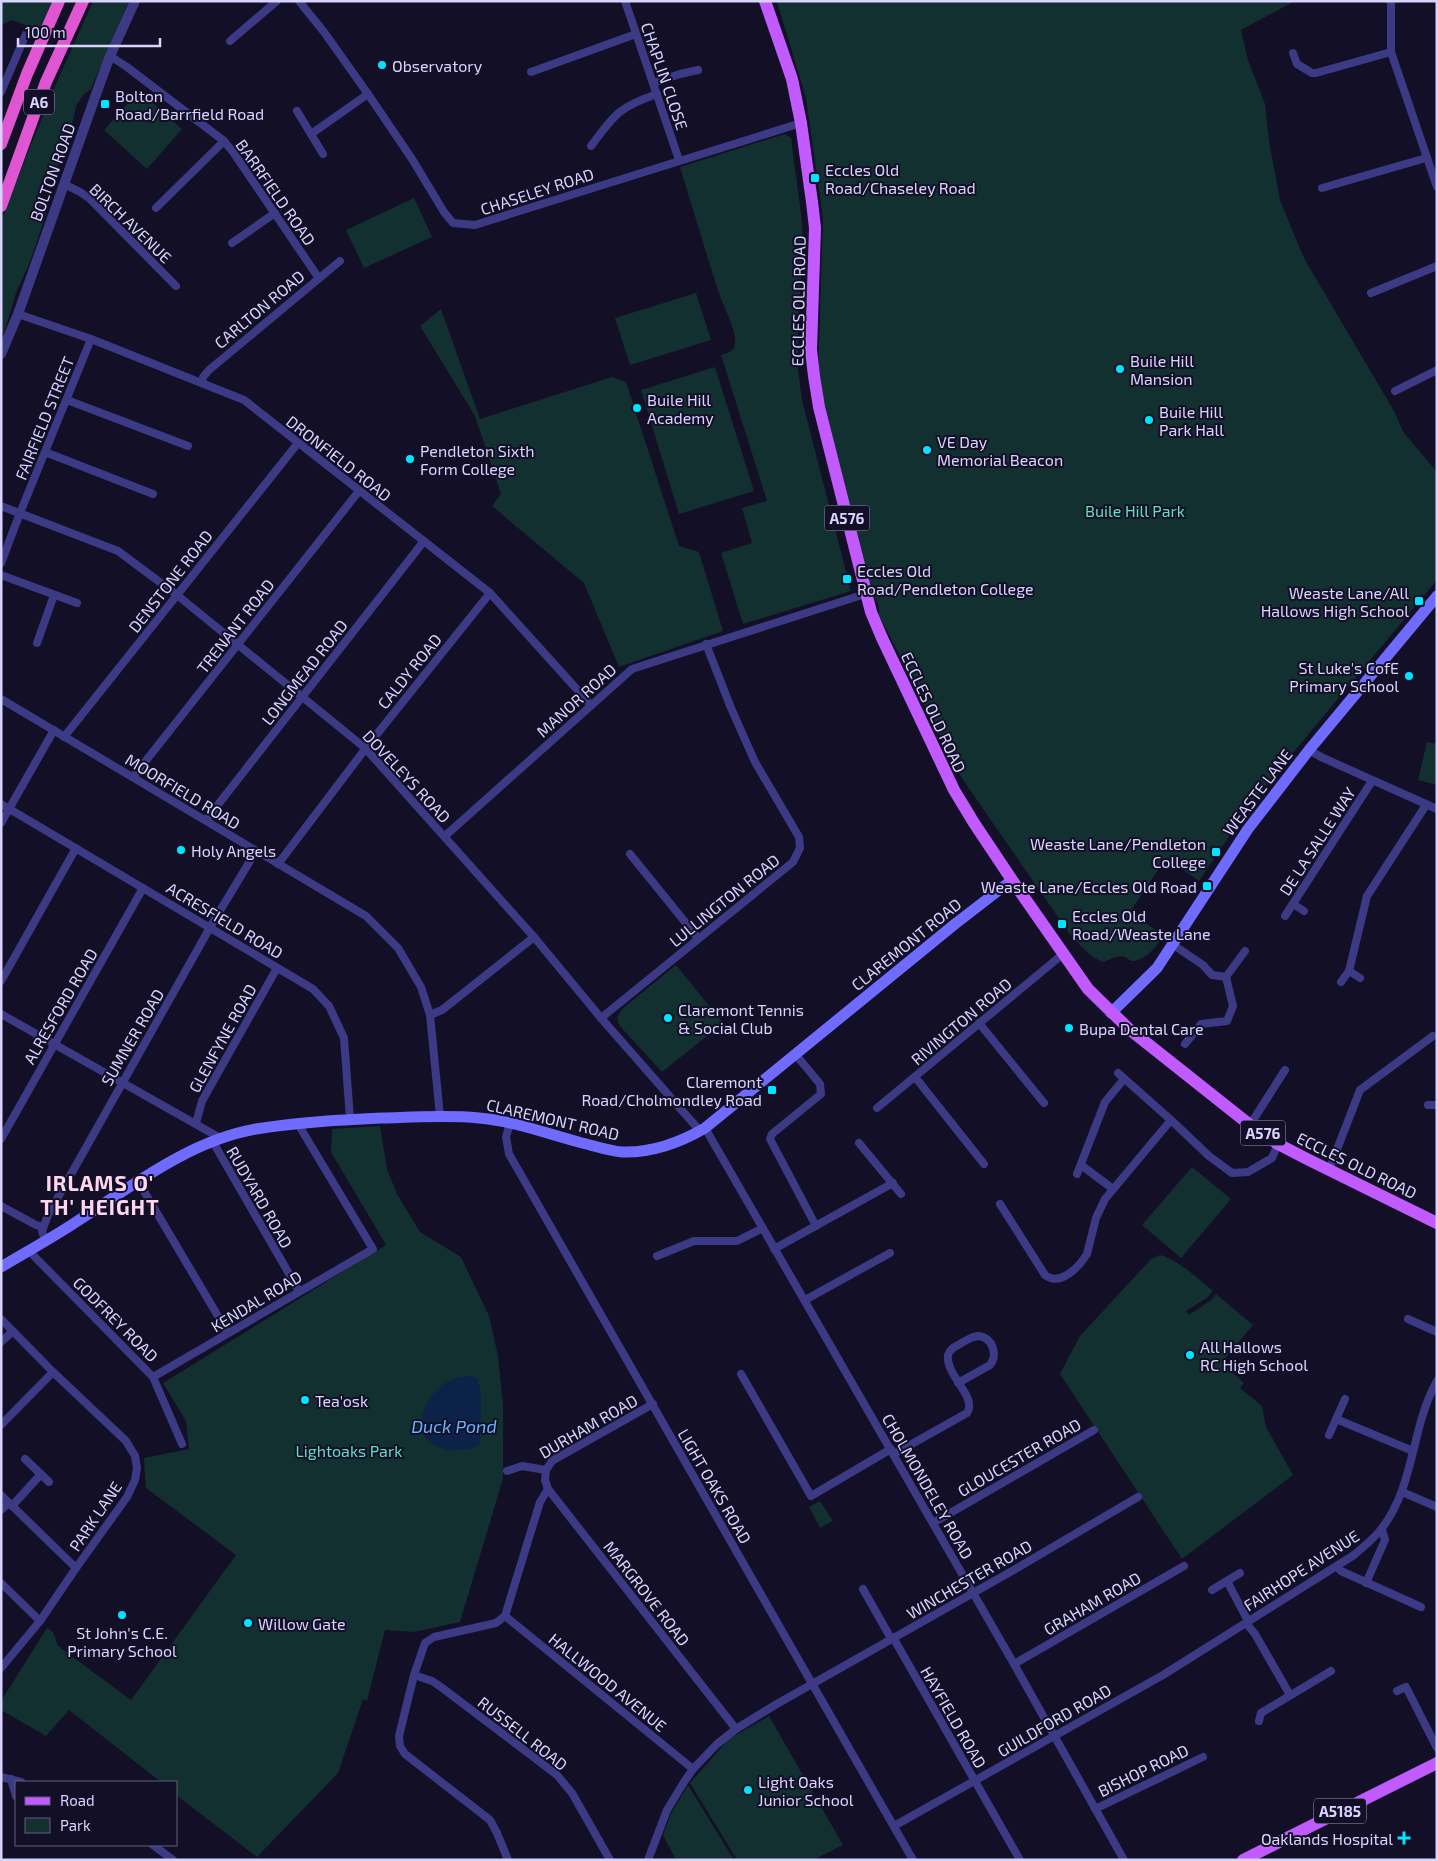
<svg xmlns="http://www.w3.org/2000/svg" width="1438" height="1861" font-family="'Exo 2',sans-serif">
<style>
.green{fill:#12302f}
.water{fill:#0c2248}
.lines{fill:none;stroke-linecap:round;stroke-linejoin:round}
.minor{stroke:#3d3a85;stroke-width:8}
.tertiary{stroke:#3d3a85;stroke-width:10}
.secondary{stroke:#6f6bff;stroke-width:11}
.primary{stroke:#c25bff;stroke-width:12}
.trunk{stroke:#e055d1;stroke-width:12}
.poi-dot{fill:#00e5ff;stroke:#130f26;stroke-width:2}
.labels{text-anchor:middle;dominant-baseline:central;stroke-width:4;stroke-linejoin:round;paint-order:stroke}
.shield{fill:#130f26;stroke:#9e99be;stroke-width:1}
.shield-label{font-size:15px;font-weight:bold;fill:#d9d4ff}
.poi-label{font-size:16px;fill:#d9d4ff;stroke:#130f26;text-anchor:start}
.street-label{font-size:16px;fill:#d9d4ff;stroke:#130f26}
.park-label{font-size:16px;fill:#5fe0c0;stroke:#130f26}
.water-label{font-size:18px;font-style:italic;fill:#62b6ff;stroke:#130f26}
.district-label{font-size:21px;font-weight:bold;letter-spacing:1px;fill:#ffd6f0;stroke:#130f26}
</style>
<rect width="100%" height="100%" fill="#130f26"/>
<g class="green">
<polygon points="1,1 52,1 41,28 34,39 29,38 25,29 26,25 12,20 1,25"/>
<polygon points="93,1 129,1 91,89 83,95 76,106 71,129 62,159 42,190 40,199 46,214 30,262 16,293 4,333 1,333 1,222 7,204 56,84"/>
<path d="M779 1H1295L1241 30 1248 60 1265 104 1269 141 1280 200 1298 244 1305 260 1394 411 1404 433 1437 472V580L1252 802 1199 881 1166 858 1130 912 1163 935C1158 945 1146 960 1134 961 1129 961 1130 960 1127 958 1118 954 1111 959 1104 962 1091 959 1078 943 1069 933L961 777 879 615V606L870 588 818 377 823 218 806 98 777 2Z"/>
<polygon points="139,91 182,129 147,169 104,130"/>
<path d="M785 134 791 138 801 214 803 241 798 331V370L802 400 851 591 743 624 721 553 752 543 742 508 767 501 721 355C727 353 734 352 735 344 737 331 723 306 719 293 705 251 693 209 680 167Z"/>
<polygon points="414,198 432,237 364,268 346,230"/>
<polygon points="696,293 711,340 630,365 615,318"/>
<polygon points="441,309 480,419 612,377 626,382 679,546 699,552 723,631 619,667 584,583 492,506 501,494 475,416 420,326"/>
<polygon points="715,367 754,491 679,514 641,390"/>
<polygon points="1427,742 1437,744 1437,785 1418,780"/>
<polygon points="676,965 723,1023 662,1072 619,1025 617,1018 622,1009"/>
<polygon points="380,1126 387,1169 397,1194 420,1232 461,1257 489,1316 498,1356 503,1405 503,1479 460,1622 414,1632 385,1630 367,1701 363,1699 338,1773 257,1857 176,1795 176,1782 161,1782 69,1710 46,1736 1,1710 1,1701 47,1628 53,1632 58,1646 131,1700 236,1555 146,1488 144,1458 189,1449 186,1421 163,1383 386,1245 331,1152 332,1129"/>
<polygon points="1192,1167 1231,1199 1181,1258 1142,1225"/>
<path d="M1160 1255C1180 1261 1197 1278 1213 1291L1207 1298 1186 1311 1189 1315 1211 1300 1216 1294 1253 1325 1222 1362 1244 1383 1240 1388 1262 1406 1266 1427 1293 1475 1182 1559 1060 1374 1080 1336 1151 1259Z"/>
<polygon points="820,1501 833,1521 820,1528 809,1507"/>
<polygon points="769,1716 843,1845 813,1860 737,1860 690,1783 729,1739"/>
<polygon points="688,1785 734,1860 676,1860 663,1835 671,1814"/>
</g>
<path class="water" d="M472 1376 478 1379 481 1396 480 1444C474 1449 466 1449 458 1450 451 1451 447 1450 440 1447 403 1434 428 1389 453 1379 458 1377 466 1377 472 1376Z"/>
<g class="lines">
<g class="minor">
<polyline points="299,1 324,32 368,94 412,159 444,212 453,223 475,225 801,123"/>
<polyline points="625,1 679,160"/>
<polyline points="1391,1 1391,52 1437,187"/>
<polyline points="230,41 277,1"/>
<polyline points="1293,53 1297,64 1312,73 1316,73 1391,52"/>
<polyline points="110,56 127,67 224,141 233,152 318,277"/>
<polyline points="531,72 636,34"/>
<polyline points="653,83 680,74 698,70"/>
<polyline points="1,92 26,34"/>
<polyline points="297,111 323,154"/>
<polyline points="311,134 368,94"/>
<path d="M591 146C615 114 619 107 657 94"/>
<polyline points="64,184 80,192 89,198 176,286"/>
<polyline points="1322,188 1426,158"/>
<polyline points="156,208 224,141"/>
<polyline points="232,243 275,213"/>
<polyline points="1371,293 1437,266"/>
<polyline points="18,314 91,339 244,400 490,593 591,705"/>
<polyline points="202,382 203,377 209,370 340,261"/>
<polyline points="1395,391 1437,370"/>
<polyline points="67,400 188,446"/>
<polyline points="45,452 153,494"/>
<polyline points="1,506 118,551 177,595 365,748 534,937 601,1018 700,1131"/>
<polyline points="1,563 20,513 91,339"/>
<polyline points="1,575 77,603"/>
<polyline points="37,643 54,595"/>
<polyline points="1,699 366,916 398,948 421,987 430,1015 440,1116"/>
<polyline points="64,737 298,443"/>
<polyline points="1309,750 1321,757 1437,809"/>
<polyline points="133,777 359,491"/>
<polyline points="1,804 313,989 329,1006 344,1038 350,1119"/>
<polyline points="206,820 424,541"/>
<polyline points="1,823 54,730"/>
<polyline points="445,836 632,669 865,594"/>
<polyline points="630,854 698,938"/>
<polyline points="278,864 369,744 490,593"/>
<polyline points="1293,904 1304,911"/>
<polyline points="1285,916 1372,781"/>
<polyline points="1172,944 1203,965 1212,975 1226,977 1245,951"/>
<polyline points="1349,971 1360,978"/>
<polyline points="1,981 76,848"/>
<polyline points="1341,982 1349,971 1367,896 1426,805"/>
<polyline points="1,1014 222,1139"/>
<polyline points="430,1015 442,1010 534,937"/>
<polyline points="601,1018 793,862 800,848 799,837 755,762 731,708 706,644"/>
<polyline points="979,1023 1044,1103"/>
<polyline points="1185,1044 1201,1024 1227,1021 1233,1006 1226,977"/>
<polyline points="796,1055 820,1084 821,1094 772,1134 770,1139 816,1226"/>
<polyline points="1118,1073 1171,1120 1209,1156 1232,1173 1248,1172 1272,1158 1278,1144"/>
<polyline points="915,1077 984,1164"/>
<polyline points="1428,1105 1437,1105"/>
<polyline points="877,1108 1063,954"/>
<polyline points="196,1123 202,1101 277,968"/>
<polyline points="510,1123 506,1137 509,1154 913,1860"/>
<polyline points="1250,1125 1285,1070"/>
<polyline points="705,1128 1014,1664 1124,1860"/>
<polyline points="1,1139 143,888"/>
<polyline points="213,1142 299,1291"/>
<polyline points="859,1143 901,1194"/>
<polyline points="1081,1165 1113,1189"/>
<polyline points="1329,1170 1360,1090 1433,1036"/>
<polyline points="1077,1174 1105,1102 1124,1079"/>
<polyline points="138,1181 228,1333"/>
<path d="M1000 1204 1045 1275C1060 1287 1079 1267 1087 1254L1096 1218 1105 1199 1171 1120"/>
<polyline points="1,1206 36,1225 43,1227"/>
<polyline points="45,1240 42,1231 48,1215 212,924 256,851"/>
<polyline points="774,1249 893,1183"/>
<polyline points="29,1251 153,1377 182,1444"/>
<polyline points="657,1256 694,1241 737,1241 763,1228"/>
<polyline points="805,1300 890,1253"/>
<polyline points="1,1319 53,1372 126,1441 135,1456 137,1468 135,1480 127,1497 76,1568 40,1621 1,1668"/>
<polyline points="1408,1319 1437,1332"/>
<polyline points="1,1342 13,1331"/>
<polyline points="741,1374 811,1496 891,1449"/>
<polyline points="153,1377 373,1249 298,1124"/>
<polyline points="1336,1419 1413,1451"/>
<polyline points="1,1425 53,1372"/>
<polyline points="1329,1435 1345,1399"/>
<path d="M894 1454 967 1413C978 1397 945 1375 948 1355 950 1349 954 1347 960 1344 965 1341 972 1336 979 1336 993 1338 998 1355 990 1365L958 1383"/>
<polyline points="25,1459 49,1482"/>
<polyline points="546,1470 545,1480 548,1489 736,1729"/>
<polyline points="507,1471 522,1466 546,1470 552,1461 557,1458 653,1404"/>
<polyline points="1402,1492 1437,1507"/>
<polyline points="1,1495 76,1568"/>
<polyline points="12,1506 41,1474"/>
<polyline points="1,1510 9,1503"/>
<polyline points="933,1523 1094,1430"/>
<polyline points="1337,1567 1341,1571 1421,1607"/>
<polyline points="1227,1581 1248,1621"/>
<polyline points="1,1583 40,1621"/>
<polyline points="1366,1583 1385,1540 1382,1529"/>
<polyline points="863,1589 889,1635 894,1639 1020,1860"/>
<polyline points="1212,1590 1240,1573"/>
<polyline points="505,1616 693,1769"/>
<polyline points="1246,1623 1255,1634 1290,1695"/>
<polyline points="1014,1664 1184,1566"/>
<polyline points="414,1675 432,1681 441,1687 557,1775 572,1793 610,1860"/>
<polyline points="1397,1691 1406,1687 1437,1748"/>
<polyline points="1259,1721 1261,1713 1331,1671"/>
<polyline points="1,1777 21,1782"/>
<polyline points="11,1779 16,1796"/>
<polyline points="1095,1809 1203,1757"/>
<path d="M894 1826 1163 1675 1354 1555C1364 1546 1375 1538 1382 1528 1415 1485 1411 1427 1437 1381"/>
<polyline points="153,1845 173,1860"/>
<polyline points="508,1860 497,1833 490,1820 405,1754 400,1746 399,1736 414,1675 425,1643 434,1637 496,1623 505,1616 540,1502 548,1489"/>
<polyline points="648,1860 667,1810 684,1782 693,1769 717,1744 736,1729 775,1705 1012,1571 1138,1497"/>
</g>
<polyline class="tertiary" points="1,354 18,314 99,86 110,56 135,1"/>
<g class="secondary">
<polyline points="1111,1013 1157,968 1248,829 1309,750 1437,596"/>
<path d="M1 1267C26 1252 52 1238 76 1222 132 1186 189 1141 256 1129 298 1122 342 1120 384 1118 416 1117 448 1115 479 1118 514 1121 548 1134 582 1143 595 1146 609 1151 622 1152 651 1153 681 1142 705 1128L955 924 1012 880"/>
</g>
<g class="primary">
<polyline points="765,1 792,79 801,123 812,202 815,228 811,350 814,376 819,407 871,612 882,638 954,790 974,823 1012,880 1088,989 1129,1029 1250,1125 1278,1144 1309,1160 1437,1223"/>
<polyline points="1243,1860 1437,1763"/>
</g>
<g class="trunk">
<polyline points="1,144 27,74 59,1"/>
<polyline points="1,206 46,82 83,1"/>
</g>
</g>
<g class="poi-dot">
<circle cx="382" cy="65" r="5"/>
<rect x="100" y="99" width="10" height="10" rx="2.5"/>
<rect x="810" y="173" width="10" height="10" rx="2.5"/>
<circle cx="1120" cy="369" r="5"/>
<circle cx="637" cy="408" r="5"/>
<circle cx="1149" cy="420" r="5"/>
<circle cx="927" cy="450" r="5"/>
<circle cx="410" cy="459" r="5"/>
<rect x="842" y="574" width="10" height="10" rx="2.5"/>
<rect x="1414" y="596" width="10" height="10" rx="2.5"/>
<circle cx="1409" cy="676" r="5"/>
<circle cx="181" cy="850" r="5"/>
<rect x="1211" y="847" width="10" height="10" rx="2.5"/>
<rect x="1202" y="881" width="10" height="10" rx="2.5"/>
<rect x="1057" y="919" width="10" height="10" rx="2.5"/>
<circle cx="668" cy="1018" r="5"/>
<circle cx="1069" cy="1028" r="5"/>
<rect x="767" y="1085" width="10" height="10" rx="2.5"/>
<circle cx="1190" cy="1355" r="5"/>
<circle cx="305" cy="1400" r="5"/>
<circle cx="122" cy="1615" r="5"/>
<circle cx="248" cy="1623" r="5"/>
<circle cx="748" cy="1790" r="5"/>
<path d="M1401.5 1830.5h5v5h5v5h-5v5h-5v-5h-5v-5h5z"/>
</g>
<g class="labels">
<g class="shield">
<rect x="24" y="89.5" width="30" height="25" rx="4"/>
<rect x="824.5" y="505.5" width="45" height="25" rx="4"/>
<rect x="1240.5" y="1120.5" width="45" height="25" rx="4"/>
<rect x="1314" y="1798.5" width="52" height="25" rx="4"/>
</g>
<g class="shield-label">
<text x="39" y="102">A6</text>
<text x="847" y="518">A576</text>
<text x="1263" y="1133">A576</text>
<text x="1340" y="1811">A5185</text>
</g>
<g class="poi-label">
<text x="392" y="65">Observatory</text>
<text x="115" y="95">Bolton<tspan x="115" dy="18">Road/Barrfield Road</tspan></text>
<text x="825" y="169">Eccles Old<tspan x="825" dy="18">Road/Chaseley Road</tspan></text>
<text x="1130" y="360">Buile Hill<tspan x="1130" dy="18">Mansion</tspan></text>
<text x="647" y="399">Buile Hill<tspan x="647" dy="18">Academy</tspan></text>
<text x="1159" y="411">Buile Hill<tspan x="1159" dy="18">Park Hall</tspan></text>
<text x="937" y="441">VE Day<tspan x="937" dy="18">Memorial Beacon</tspan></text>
<text x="420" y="450">Pendleton Sixth<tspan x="420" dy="18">Form College</tspan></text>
<text x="857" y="570">Eccles Old<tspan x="857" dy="18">Road/Pendleton College</tspan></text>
<text x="1409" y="592" text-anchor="end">Weaste Lane/All<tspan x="1409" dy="18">Hallows High School</tspan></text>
<text x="1399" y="667" text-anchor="end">St Luke's CofE<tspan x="1399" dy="18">Primary School</tspan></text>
<text x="1206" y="843" text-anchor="end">Weaste Lane/Pendleton<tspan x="1206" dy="18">College</tspan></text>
<text x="191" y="850">Holy Angels</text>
<text x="1197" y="886" text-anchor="end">Weaste Lane/Eccles Old Road</text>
<text x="1072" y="915">Eccles Old<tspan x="1072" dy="18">Road/Weaste Lane</tspan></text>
<text x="678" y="1009">Claremont Tennis<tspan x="678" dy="18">&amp; Social Club</tspan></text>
<text x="1079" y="1028">Bupa Dental Care</text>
<text x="762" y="1081" text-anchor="end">Claremont<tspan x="762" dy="18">Road/Cholmondley Road</tspan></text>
<text x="1200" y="1346">All Hallows<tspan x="1200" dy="18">RC High School</tspan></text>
<text x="315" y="1400">Tea'osk</text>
<text x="258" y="1623">Willow Gate</text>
<text x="122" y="1632" text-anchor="middle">St John's C.E.<tspan x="122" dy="18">Primary School</tspan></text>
<text x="758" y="1781">Light Oaks<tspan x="758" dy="18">Junior School</tspan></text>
<text x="1393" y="1838" text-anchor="end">Oaklands Hospital</text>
</g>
<g class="street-label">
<text transform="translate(665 76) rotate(71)">CHAPLIN CLOSE</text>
<text transform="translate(52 172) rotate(-70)">BOLTON ROAD</text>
<text transform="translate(537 191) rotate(-18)">CHASELEY ROAD</text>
<text transform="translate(276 192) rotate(55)">BARRFIELD ROAD</text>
<text transform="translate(131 223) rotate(44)">BIRCH AVENUE</text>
<text transform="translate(798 301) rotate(-89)">ECCLES OLD ROAD</text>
<text transform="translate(259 309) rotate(-40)">CARLTON ROAD</text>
<text transform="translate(44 418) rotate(-68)">FAIRFIELD STREET</text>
<text transform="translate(339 458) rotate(38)">DRONFIELD ROAD</text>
<text transform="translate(170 581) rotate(-52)">DENSTONE ROAD</text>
<text transform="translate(235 626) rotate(-52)">TRENANT ROAD</text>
<text transform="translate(409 671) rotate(-51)">CALDY ROAD</text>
<text transform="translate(304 672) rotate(-52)">LONGMEAD ROAD</text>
<text transform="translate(576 700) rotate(-42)">MANOR ROAD</text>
<text transform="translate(934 712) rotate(65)">ECCLES OLD ROAD</text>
<text transform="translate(407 776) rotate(47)">DOVELEYS ROAD</text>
<text transform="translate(183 791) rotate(31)">MOORFIELD ROAD</text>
<text transform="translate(1257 792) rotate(-53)">WEASTE LANE</text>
<text transform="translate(1317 841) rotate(-57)">DE LA SALLE WAY</text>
<text transform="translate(724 900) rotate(-39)">LULLINGTON ROAD</text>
<text transform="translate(225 920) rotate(31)">ACRESFIELD ROAD</text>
<text transform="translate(906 944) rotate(-39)">CLAREMONT ROAD</text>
<text transform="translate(60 1006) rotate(-60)">ALRESFORD ROAD</text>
<text transform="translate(961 1021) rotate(-40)">RIVINGTON ROAD</text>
<text transform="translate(132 1037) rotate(-60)">SUMNER ROAD</text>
<text transform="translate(222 1038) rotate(-61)">GLENFYNE ROAD</text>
<text transform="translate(553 1119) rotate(13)">CLAREMONT ROAD</text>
<text transform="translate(1357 1165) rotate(26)">ECCLES OLD ROAD</text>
<text transform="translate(260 1197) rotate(60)">RUDYARD ROAD</text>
<text transform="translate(256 1301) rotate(-31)">KENDAL ROAD</text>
<text transform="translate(116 1319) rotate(45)">GODFREY ROAD</text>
<text transform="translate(588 1426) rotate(-30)">DURHAM ROAD</text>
<text transform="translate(1019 1457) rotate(-30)">GLOUCESTER ROAD</text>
<text transform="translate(715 1486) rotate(60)">LIGHT OAKS ROAD</text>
<text transform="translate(928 1486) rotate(60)">CHOLMONDELEY ROAD</text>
<text transform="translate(95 1516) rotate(-56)">PARK LANE</text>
<text transform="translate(1301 1570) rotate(-33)">FAIRHOPE AVENUE</text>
<text transform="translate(969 1579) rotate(-30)">WINCHESTER ROAD</text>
<text transform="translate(647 1593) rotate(52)">MARGROVE ROAD</text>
<text transform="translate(1092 1603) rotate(-30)">GRAHAM ROAD</text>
<text transform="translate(608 1682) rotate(39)">HALLWOOD AVENUE</text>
<text transform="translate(954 1717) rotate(60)">HAYFIELD ROAD</text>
<text transform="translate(1054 1720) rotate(-30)">GUILDFORD ROAD</text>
<text transform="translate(523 1733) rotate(38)">RUSSELL ROAD</text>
<text transform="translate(1143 1770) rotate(-26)">BISHOP ROAD</text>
</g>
<g class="park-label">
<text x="1135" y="510">Buile Hill Park</text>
<text x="349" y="1450">Lightoaks Park</text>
</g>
<g class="water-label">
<text x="454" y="1426">Duck Pond</text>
</g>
<g class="district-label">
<text x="100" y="1182">IRLAMS O'<tspan x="100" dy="24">TH' HEIGHT</tspan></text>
</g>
</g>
<rect width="1438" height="1861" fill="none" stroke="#d9d4ff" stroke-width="5"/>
<rect x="15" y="1781" width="162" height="65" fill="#130f26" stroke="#625e7d"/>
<rect x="25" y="1797" width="25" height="8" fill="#c25bff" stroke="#625e7d"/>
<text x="60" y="1806" font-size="15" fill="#d9d4ff">Road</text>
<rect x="25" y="1818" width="25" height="15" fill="#12302f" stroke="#625e7d"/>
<text x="60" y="1831" font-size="15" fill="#d9d4ff">Park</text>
<path d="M18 38v8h142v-8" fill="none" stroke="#d9d4ff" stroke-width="2.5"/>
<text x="25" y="38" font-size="15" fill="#d9d4ff" stroke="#130f26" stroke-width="4" paint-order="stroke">100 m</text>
</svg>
